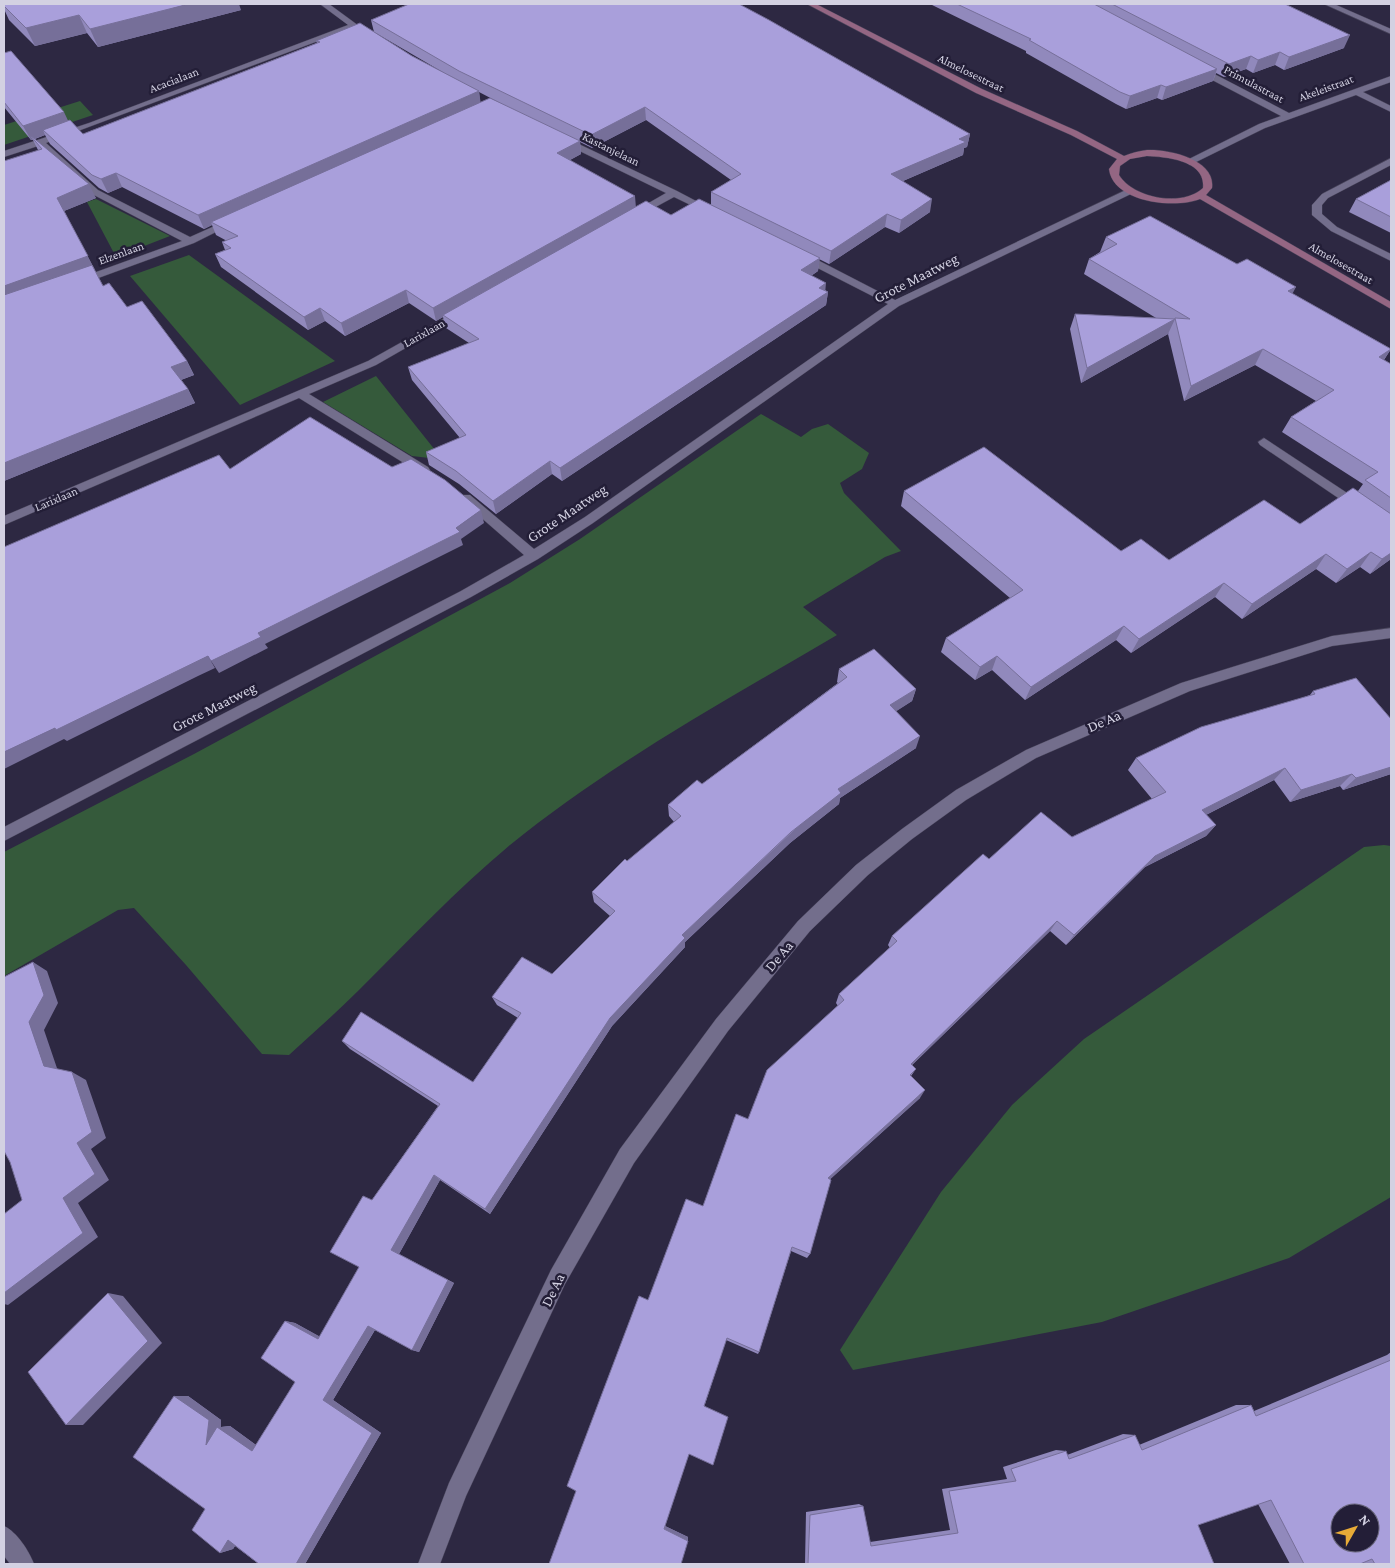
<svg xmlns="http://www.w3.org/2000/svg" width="1395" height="1568" font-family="'Crimson Pro',serif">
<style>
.green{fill:#355a3b}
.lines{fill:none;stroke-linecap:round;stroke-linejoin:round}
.street-casing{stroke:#464258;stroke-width:1}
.secondary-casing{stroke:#464258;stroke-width:1}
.street{fill:#736e8c;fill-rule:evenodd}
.secondary{fill:#946683;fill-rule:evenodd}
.wall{fill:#9189bc;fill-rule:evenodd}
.shaded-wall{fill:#766f99}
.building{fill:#a99fdb;stroke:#766f99;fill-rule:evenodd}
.labels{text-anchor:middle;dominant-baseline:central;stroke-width:5;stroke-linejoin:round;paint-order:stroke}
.far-street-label{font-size:12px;fill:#d3d1e2;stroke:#231e37}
.street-label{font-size:15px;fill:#d3d1e2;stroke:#231e37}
</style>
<rect width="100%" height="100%" fill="#2d2842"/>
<g class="green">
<polygon points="80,101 93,115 4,145 4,125"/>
<polygon points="96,199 170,236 116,257 87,202"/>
<polygon points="189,255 335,361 240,405 130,276"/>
<polygon points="376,376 439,455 429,458 412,456 323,402"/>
<path d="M761 414 801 437 812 429 828 424 869 453 862 469 840 483 844 493 901 551 885 557 803 607 837 635C725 701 611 763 510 845 456 890 408 941 358 991 336 1013 312 1034 289 1055L262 1054 186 965 134 908 118 910 4 976V852L194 754 510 583 580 539Z"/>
<polygon points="1384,845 1391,846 1391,1197 1289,1258 1102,1322 853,1370 840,1350 941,1192 1012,1105 1084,1039 1364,847"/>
</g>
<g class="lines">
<defs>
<g id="street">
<polygon points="320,4 329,4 374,37 367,39 353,28 46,143 98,190 190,237 228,220 231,219 236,222 194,243 82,284 74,284 73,282 74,280 182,241 92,194 38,146 4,157 4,151 89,123 348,25"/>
<polygon points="1324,4 1334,4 1391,29 1391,34"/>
<polygon points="1193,66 1199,66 1289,113 1391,76 1391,82 1363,92 1391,106 1391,112 1356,95 1265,128 1190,165 1185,162 1187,160 1259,124 1281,116 1193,70"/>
<polygon points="562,136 677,191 715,211 710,214 707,213 674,197 639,216 633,216 633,212 666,193 559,141 559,137"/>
<polygon points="1391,158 1391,165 1328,198 1322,205 1322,214 1337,227 1391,254 1391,261 1331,231 1312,215 1312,205 1322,194"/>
<polygon points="1130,188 1133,189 1133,193 899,306 593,523 538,559 471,597 4,841 4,827 461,591 524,555 462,501 460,498 462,495 470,495 534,549 585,517 888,304 796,257 796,253 804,253 895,300"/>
<polygon points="461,309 466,312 465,314 376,365 309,394 428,467 430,470 428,473 420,473 299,398 4,525 4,516 368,361"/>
<polygon points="1264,438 1391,522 1391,532 1387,531 1260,445 1258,442"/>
<polygon points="1391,628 1391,638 1332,646 1190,691 1036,758 966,800 912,839 868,875 810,931 728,1031 634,1163 565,1284 466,1496 440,1564 418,1564 449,1483 551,1270 620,1149 716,1019 798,921 856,865 902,829 956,790 1026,750 1181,683 1332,636"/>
<path d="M4 1526C17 1532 29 1551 34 1564H10L4 1556Z"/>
</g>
<path id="secondary" d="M807 4H816L982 89 1077 131 1124 156C1131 153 1139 151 1147 150 1168 149 1216 159 1212 188L1206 195 1391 302V309L1200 199C1176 209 1113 203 1109 169L1117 159 1071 135 976 93ZM1147 156C1166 157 1206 160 1203 188 1183 207 1134 199 1119 175L1120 166 1130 159Z"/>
</defs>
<use href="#street" class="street-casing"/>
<use href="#secondary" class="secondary-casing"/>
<use href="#street" class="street"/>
<use href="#secondary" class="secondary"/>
</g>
<g class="wall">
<polygon points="4,4 241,10 98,47 87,33 35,46 9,20 4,9"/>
<polygon points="930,4 1285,4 1344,48 1284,70 1275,65 1253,73 1246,69 1224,77 1216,73 1213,81 1162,100 1157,98 1126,109 1116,104 1026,53 1026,51"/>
<path d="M371 20 970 134 967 147 964 148 963 155 903 181 930 212 899 233 885 227 829 264 819 259 818 271 811 276 825 290 828 292 826 305 562 481 552 474 496 514 459 484 429 465 426 452 460 438 412 380 408 367 469 343 446 328 443 317 436 321 409 303 345 336 325 321 308 330 221 267 215 254 225 250 222 242 227 241 216 235 212 225 204 229 122 187 108 193 99 188 50 144 45 135 35 139 96 198 64 211 103 286 187 361 194 375 181 380 188 389 195 403 4 481 38 150 33 140H31L4 107V53L68 121 83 134 317 43 316 41 412 56 446 74 374 32ZM479 92 500 103 480 102ZM646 120 731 180 711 192V204L671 215 636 207 570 160 581 154 580 142 592 148Z"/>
<polygon points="1391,180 1391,233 1349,212 1356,199"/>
<polygon points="1106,237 1237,264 1293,294 1391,349 1384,360 1391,364 1391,559 1370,574 1360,567 1336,583 1316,569 1242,619 1215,597 1131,653 1116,640 1025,700 992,670 975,680 941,652 946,638 1010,598 901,506 904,491 1121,551 1169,560 1300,524 1358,491 1363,484 1282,432 1291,417 1316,401 1255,365 1184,401 1168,334 1171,327 1168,334 1081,383 1070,329 1075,314 1156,318 1084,274 1089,259 1100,252"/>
<polygon points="839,669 916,689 912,701 896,711 916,748 840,798 839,804 790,843 685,942 685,947 612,1026 490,1214 440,1180 399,1254 454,1283 419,1352 412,1350 375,1330 333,1400 381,1433 305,1564 259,1564 235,1546 233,1549 220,1553 205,1509 174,1396 188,1396 221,1420 221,1427 230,1426 256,1445 295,1382 285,1321 295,1323 320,1337 359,1267 372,1200 438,1106 350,1049 342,1041 473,1082 518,1018 497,1005 492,997 552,974 610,916 594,902 592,892 674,822 669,816 668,805 702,784 838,683 837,682"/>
<polygon points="1313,691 1391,719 1391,774 1343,790 1340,786 1290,802 1274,780 1206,815 1216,825 1206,836 1145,867 1066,945 1050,931 912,1065 916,1069 911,1076 920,1098 830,1179 810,1254 807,1258 791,1251 759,1352 758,1354 726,1340 665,1526 688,1537 688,1541 549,1564 648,1300 703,1206 748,1119 838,1006 836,1003 839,994 890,948 888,945 892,936 989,859 1072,837 1152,799 1128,770 1136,758 1310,695"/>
<polygon points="1391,1352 1391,1564 1290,1564 1258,1504 1198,1525 1214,1564 805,1564 806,1512 859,1504 863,1506 870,1542 950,1530 942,1489 1007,1479 1003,1467 1056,1450 1066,1451 1067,1455 1123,1434 1135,1435 1139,1445 1236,1405 1251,1405 1254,1411 1387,1355"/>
</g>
<g class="shaded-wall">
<polygon points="189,4 239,4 241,10 98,47 90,29"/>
<polygon points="79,15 87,33 35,46 26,28"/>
<polygon points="1350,35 1344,48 1284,70 1289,57"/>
<polygon points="1280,52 1275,65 1253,73 1258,60"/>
<polygon points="1251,56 1246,69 1224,77 1229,64"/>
<polygon points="1217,69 1213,81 1162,100 1166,87"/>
<polygon points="1161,85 1157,98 1126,109 1130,96"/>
<polygon points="479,91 481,105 211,222 212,225 204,229 198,215"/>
<polygon points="645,107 646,120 592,148 591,135"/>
<polygon points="64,112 71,127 43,130 45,135 34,139 30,135 33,140 31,140 23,126"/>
<polygon points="970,134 967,147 964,148 963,155 889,187 891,174 959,139"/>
<polygon points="580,141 581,154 559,166 557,153"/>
<polygon points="116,173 122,187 108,193 101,179"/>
<polygon points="89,184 96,198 64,211 95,270 4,303 4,286 57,198"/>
<polygon points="635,196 636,208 443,315 443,317 436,321 433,308"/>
<polygon points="932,199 930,212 899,233 901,220"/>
<polygon points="887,214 885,227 829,264 831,251"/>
<polygon points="820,258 818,271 800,283 801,270"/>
<polygon points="826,283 825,294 828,292 826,305 562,481 560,468"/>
<polygon points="1296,287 1288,302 1288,291"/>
<polygon points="406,290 409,303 345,336 341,323"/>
<polygon points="320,308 325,321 308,330 304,317"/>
<polygon points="1175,319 1168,334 1081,383 1087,368"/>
<polygon points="1263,349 1255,365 1184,401 1191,386"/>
<polygon points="1391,349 1381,364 1379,357"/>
<polygon points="187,361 194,375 178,381 171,367"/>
<polygon points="188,389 195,403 4,481 4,463"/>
<polygon points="550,461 552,474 496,514 493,501"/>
<polygon points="481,510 484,523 461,539 463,545 265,644 268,648 219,673 211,661 258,633 456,528"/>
<polygon points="1371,552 1360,567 1336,583 1347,569"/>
<polygon points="1391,553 1391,559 1370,574 1382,559"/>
<polygon points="1326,554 1316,569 1242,619 1252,604"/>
<polygon points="1224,583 1215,597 1131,653 1139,639"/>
<polygon points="1124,626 1116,640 1025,700 1031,687"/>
<polygon points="208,656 215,668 198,676 67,741 64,739 4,769 4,752"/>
<polygon points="997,656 992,670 975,680 980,667"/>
<polygon points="916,689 912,701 886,718 890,705"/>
<polygon points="920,736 916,748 840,798 839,804 790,843 685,942 685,947 612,1026 490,1214 485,1209 610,1018 682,935 838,789"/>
<polygon points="1391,767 1391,774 1343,790 1356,778"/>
<polygon points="1285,768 1274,780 1192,822 1202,810"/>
<polygon points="1352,774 1340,786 1290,802 1301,790"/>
<polygon points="1216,825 1206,836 1145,867 1066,945 1074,935 1155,856"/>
<polygon points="1057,921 1050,931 906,1071 911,1064"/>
<polygon points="33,962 47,971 58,1003 44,1030 59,1074 44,1066 29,1022"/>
<polygon points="72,1072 86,1080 106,1138 91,1149 109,1180 78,1203 98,1237 8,1305 4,1304 4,1293 63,1198 77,1143"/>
<polygon points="925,1090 920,1098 825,1184 828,1178"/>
<polygon points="434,1175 440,1180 399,1254 391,1250"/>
<polygon points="448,1280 454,1283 419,1352 412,1350"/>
<polygon points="108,1293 123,1296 162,1343 83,1425 66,1425"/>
<polygon points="285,1321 295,1323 328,1341 318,1339"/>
<polygon points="368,1326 376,1328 333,1400 381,1433 305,1564 296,1564 323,1400"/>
<polygon points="174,1396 188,1396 221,1420 221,1427 230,1426 263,1450 252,1451 206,1445"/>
<polygon points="665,1526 688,1537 688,1541 664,1529"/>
<polygon points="241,1537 233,1549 220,1553 228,1540"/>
</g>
<g class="building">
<polygon points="4,4 189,4 90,29 79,15 26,28 4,6"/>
<polygon points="409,4 739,4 769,20 970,134 959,139 966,142 891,174 932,199 901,220 887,214 831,251 711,192 741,174 645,107 591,135 459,71 371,20"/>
<polygon points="957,4 1094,4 1217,69 1166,87 1161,85 1130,96 1120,92 1029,40 1031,39"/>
<polygon points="1112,4 1285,4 1350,35 1289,57 1280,52 1258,60 1251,56 1229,64"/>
<polygon points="360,23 412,56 479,91 198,215 116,173 101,179 92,175 43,130 70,120 83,134 320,42 316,41"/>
<polygon points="11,51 64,112 23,126 4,102 4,53"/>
<polygon points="490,98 580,141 557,153 635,196 433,308 406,290 341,323 320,308 304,317 215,254 231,248 222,242 238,236 211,222"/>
<polygon points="30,135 89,184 57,198 88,256 4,286 4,161 42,149"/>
<polygon points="1391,180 1391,217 1356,199"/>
<polygon points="699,199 820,258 801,270 826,283 819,288 828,292 560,468 550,461 493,501 456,471 426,452 466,435 408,367 479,339 443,315 646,201 671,215"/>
<polygon points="1150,216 1237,264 1247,259 1296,287 1288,291 1391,349 1379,357 1391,364 1391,498 1365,480 1378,472 1291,417 1334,390 1263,349 1191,386 1175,318 1190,319 1089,259 1117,244 1106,237"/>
<polygon points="92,265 103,286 109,283 127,307 142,301 187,361 171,367 188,389 4,463 4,295"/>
<polygon points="1075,314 1175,319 1087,368"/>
<polygon points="310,417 392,467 411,459 445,480 481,510 456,528 460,532 258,633 261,637 211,661 208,656 56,730 55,728 4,752 4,547 219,455 230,469"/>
<polygon points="984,447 1121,551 1141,539 1169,560 1264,500 1300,524 1353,488 1391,514 1391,553 1382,559 1371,552 1347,569 1326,554 1252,604 1224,583 1139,639 1124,626 1031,687 997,656 980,667 946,638 1023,590 904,491"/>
<polygon points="874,649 916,689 890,705 920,736 838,789 841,793 791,832 682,935 685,938 610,1018 485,1209 434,1175 391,1250 448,1280 412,1350 368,1326 323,1400 372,1433 296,1564 259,1564 228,1540 220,1553 192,1530 205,1509 133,1457 174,1396 209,1420 206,1445 217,1427 252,1451 295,1382 261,1358 285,1321 318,1339 359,1267 330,1252 363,1196 372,1200 440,1104 342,1041 361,1012 473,1082 521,1013 492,997 522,957 552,974 615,911 592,892 625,859 627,861 681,816 668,805 697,780 702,784 847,677 839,669"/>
<polygon points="1356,678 1391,719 1391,767 1356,778 1352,774 1301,790 1285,768 1202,810 1216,825 1155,856 1074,935 1057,921 911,1064 916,1069 910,1075 925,1090 828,1178 831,1180 810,1254 792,1247 759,1352 727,1338 704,1406 728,1417 713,1465 689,1454 664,1529 688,1541 681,1564 549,1564 576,1491 567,1486 639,1296 648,1300 686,1199 703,1206 736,1114 748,1119 767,1070 844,1000 839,994 897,941 892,936 983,854 989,859 1041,812 1072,837 1166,792 1136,758 1201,727 1315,694 1313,691"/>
<polygon points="33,962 44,995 29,1022 44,1066 72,1072 92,1132 77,1143 95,1174 63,1198 83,1233 4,1293 4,1214 22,1200 10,1162 4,1151 4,977"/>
<polygon points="108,1293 148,1341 66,1425 28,1372"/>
<path d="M1391 1360V1564H1375L1372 1559 1360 1564H1304L1271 1500 1198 1525 1214 1564H808L810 1515 863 1506 871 1546 958 1533 949 1491 1016 1481 1011 1469 1066 1451 1069 1459 1135 1435 1142 1450 1251 1405 1256 1416ZM1340 1513H1370V1543H1340Z"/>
</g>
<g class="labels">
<g class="far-street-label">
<text transform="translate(971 73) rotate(26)">Almelosestraat</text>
<text transform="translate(174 80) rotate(-21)">Acacialaan</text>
<text transform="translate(1254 84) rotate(28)">Primulastraat</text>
<text transform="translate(1326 88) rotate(-20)">Akeleistraat</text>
<text transform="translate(611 149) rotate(26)">Kastanjelaan</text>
<text transform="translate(121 253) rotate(-20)">Elzenlaan</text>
<text transform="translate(1341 263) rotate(30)">Almelosestraat</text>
<text transform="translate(424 333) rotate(-29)">Larixlaan</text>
<text transform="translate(56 499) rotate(-23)">Larixlaan</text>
</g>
<g class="street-label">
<text transform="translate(916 278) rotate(-27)">Grote Maatweg</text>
<text transform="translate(567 513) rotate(-34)">Grote Maatweg</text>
<text transform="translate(214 707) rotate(-27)">Grote Maatweg</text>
<text transform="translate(1104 721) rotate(-23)">De Aa</text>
<text transform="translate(779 956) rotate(-50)">De Aa</text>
<text transform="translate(553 1290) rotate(-64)">De Aa</text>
</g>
</g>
<rect width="1395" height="1568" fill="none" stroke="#d3d1e2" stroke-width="10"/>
<g transform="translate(1355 1528) rotate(51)"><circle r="24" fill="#231e37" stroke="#69667b"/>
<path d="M0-4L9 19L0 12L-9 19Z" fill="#e8ab37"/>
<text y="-8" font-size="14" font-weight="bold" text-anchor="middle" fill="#d3d1e2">N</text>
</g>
</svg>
